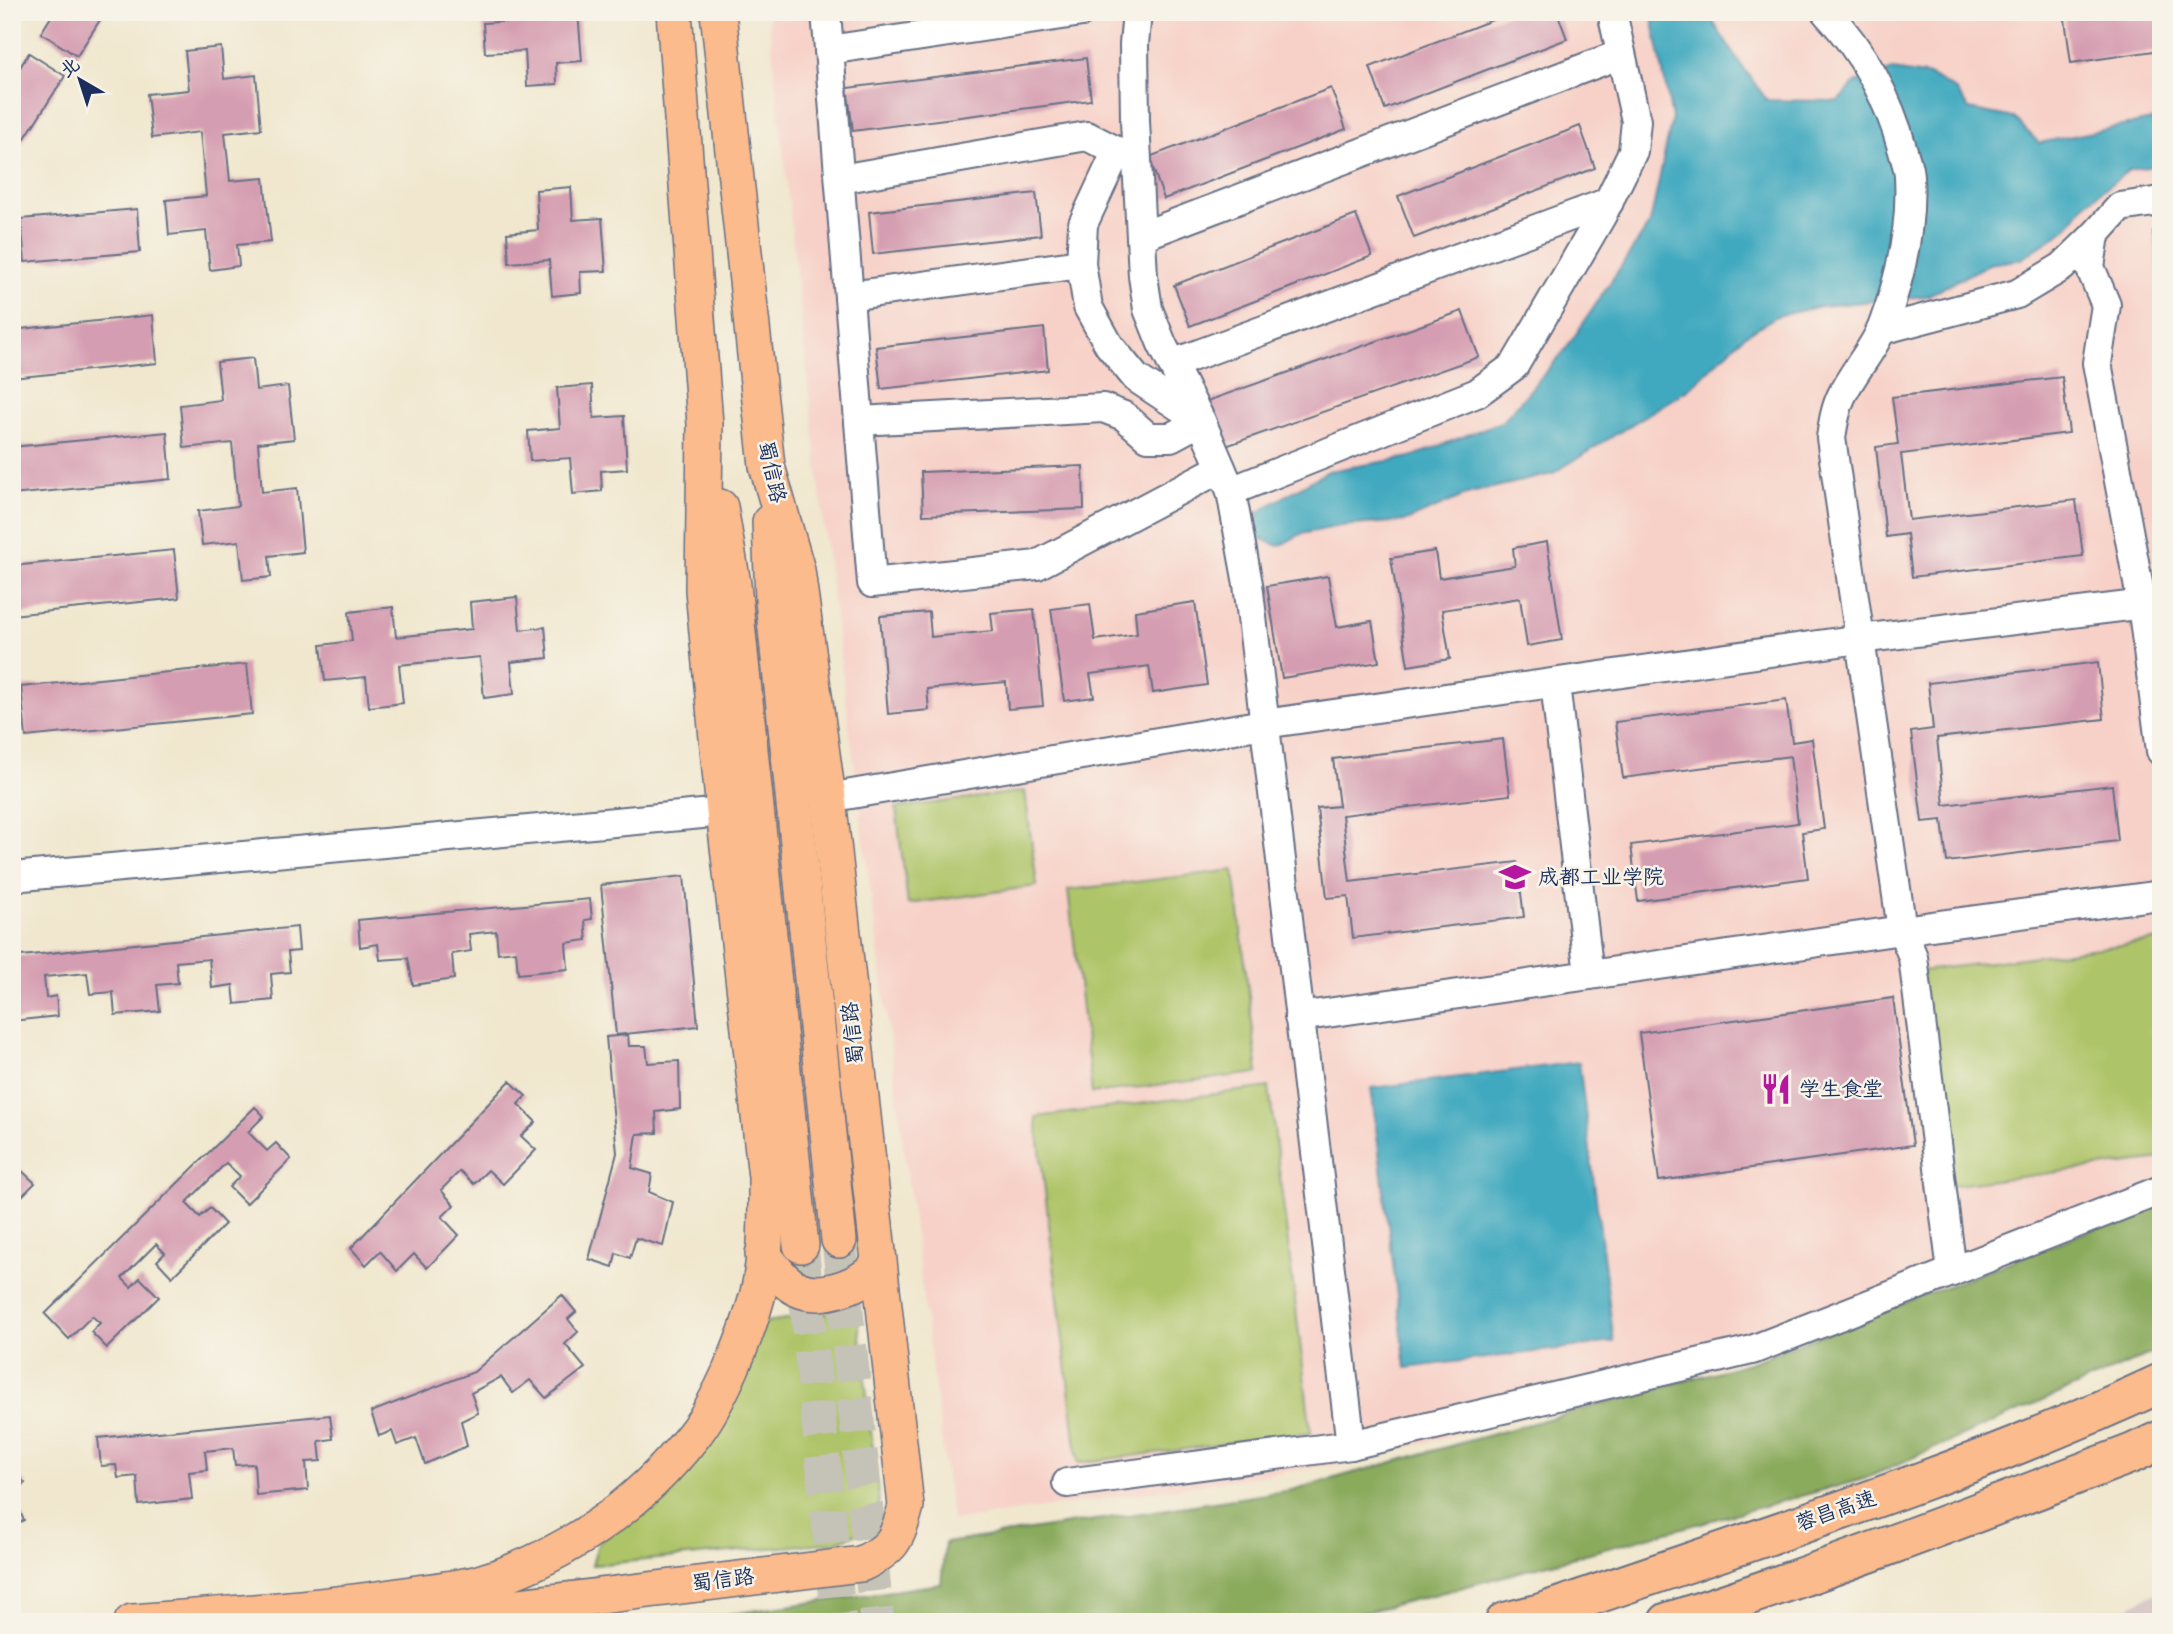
<svg xmlns="http://www.w3.org/2000/svg" width="2173" height="1634" font-family="'Balsamiq Sans','LXGW WenKai TC',sans-serif">
<style>
.built{fill:#f7d1c8}
.industrial{fill:#d2bfc0}
.green{fill:#aec468;stroke:#647a63;stroke-width:2}
.forest{fill:#8aaa5c;stroke:#526c5d;stroke-width:2}
.water{fill:#3fa9bf;stroke:#2d6c8e;stroke-width:2}
.building{fill:#d59db1}
.lines{fill:none;stroke-linecap:round;stroke-linejoin:round}
.major-tunnel{stroke:#c5c2b8;stroke-width:35;stroke-dasharray:35 18;stroke-linecap:butt}
.minor-casing{stroke:#666f85;stroke-width:32}
.major-casing{stroke:#666f85;stroke-width:38}
.highway-casing{stroke:#666f85;stroke-width:42}
.minor{stroke:#fff;stroke-width:28}
.major{stroke:#fbbb8c;stroke-width:35}
.highway{stroke:#fbbb8c;stroke-width:38}
.labels{text-anchor:middle;dominant-baseline:central;stroke-width:5;stroke-linejoin:round;paint-order:stroke}
.street-label{font-size:21px;fill:#1b2f5e;stroke:#f7f3e8}
.poi-label{font-size:21px;fill:#1b2f5e;stroke:#f7f3e8;text-anchor:start}
</style>
<rect width="100%" height="100%" fill="#f7f3e8"/>
<filter id="ink" filterUnits="userSpaceOnUse"><feTurbulence type="fractalNoise" baseFrequency=".0143" numOctaves="2"/><feDisplacementMap in="SourceGraphic" scale="14" xChannelSelector="R" yChannelSelector="G"/><feConvolveMatrix kernelMatrix="1 2 1 2 8 2 1 2 1" color-interpolation-filters="sRGB"/></filter>
<filter id="wash" filterUnits="userSpaceOnUse"><feTurbulence type="fractalNoise" baseFrequency=".00686" numOctaves="4" result="noise"/><feDisplacementMap in="SourceGraphic" scale="28" xChannelSelector="R" yChannelSelector="G"/><feGaussianBlur stdDeviation="1.57" result="paint"/><feColorMatrix in="noise" values="0 0 0 0 0 0 0 0 0 0 0 0 0 0 0 0 0 1.4 0 .05"/><feComposite in="paint" operator="in"/></filter>
<g filter="url(#wash)">
<rect width="100%" height="100%" fill="#f0e7ce"/>
<polygon class="built" points="768,12 2161,12 2161,1199 1752,1358 1347,1463 952,1521 827,555"/>
<polygon class="industrial" points="2161,1590 2161,1622 2100,1622"/>
<g class="green">
<polygon points="1025,791 1037,886 908,904 896,808"/>
<polygon points="1234,870 1258,1073 1092,1093 1068,890"/>
<polygon points="2161,940 2161,1159 1948,1186 1921,971"/>
<polygon points="1269,1087 1311,1433 1078,1463 1036,1117"/>
<polygon points="857,1309 879,1501 877,1525 835,1542 592,1565 598,1544 766,1322"/>
</g>
<polygon class="forest" points="2161,1203 2161,1349 1864,1479 1456,1589 1327,1622 675,1622 941,1584 945,1543 1292,1490 1752,1362"/>
<g class="water">
<polygon points="1651,12 1707,12 1734,55 1767,100 1838,101 1855,83 1893,70 1931,76 1957,91 1969,109 2014,118 2039,143 2161,118 2161,165 2129,170 2084,205 2066,229 2021,259 1989,264 1927,296 1822,306 1777,316 1744,336 1690,388 1552,474 1470,493 1406,521 1340,526 1301,534 1279,546 1259,538 1255,531 1255,524 1260,511 1328,471 1411,457 1503,421 1566,349 1650,223 1672,118"/>
<polygon points="1579,1062 1614,1342 1406,1368 1371,1088"/>
</g>
<g id="blocks">
<g class="building">
<polygon points="54,12 105,12 77,56 41,33"/>
<polygon points="514,12 578,12 582,61 556,63 557,84 527,86 525,51 485,53 483,23 514,21"/>
<polygon points="1513,12 1557,12 1567,39 1385,109 1370,67"/>
<polygon points="2064,12 2161,12 2161,50 2071,63"/>
<polygon points="221,47 224,79 256,75 261,129 225,133 230,181 264,178 271,242 237,245 239,266 210,270 206,231 169,235 166,200 206,196 200,132 152,138 147,94 189,90 185,51"/>
<polygon points="29,53 65,76 12,158 12,80"/>
<polygon points="1086,58 1091,100 853,131 847,88"/>
<polygon points="1331,88 1346,129 1164,199 1149,157"/>
<polygon points="1580,126 1595,168 1414,238 1398,196"/>
<polygon points="571,187 573,220 602,218 606,271 580,272 581,293 552,296 549,260 509,263 507,233 538,230 536,190"/>
<polygon points="1036,193 1041,235 873,254 869,212"/>
<polygon points="137,209 140,252 25,262 21,219"/>
<polygon points="1356,215 1372,256 1190,326 1174,285"/>
<polygon points="2161,230 2161,278 2159,278 2153,231"/>
<polygon points="1462,311 1479,357 1223,447 1207,401"/>
<polygon points="153,315 157,363 12,378 12,330"/>
<polygon points="1044,328 1048,370 881,389 876,347"/>
<polygon points="253,358 256,390 288,386 294,439 258,443 262,492 297,488 303,552 269,556 271,577 243,580 239,541 202,545 198,511 238,506 232,443 184,448 180,405 221,400 217,362"/>
<polygon points="2062,377 2069,433 1901,454 1909,520 2076,500 2083,556 1912,577 1907,534 1886,537 1876,447 1898,444 1892,397"/>
<polygon points="592,385 594,418 624,416 627,469 601,471 602,491 573,494 570,458 530,461 528,431 560,428 557,388"/>
<polygon points="167,432 171,479 12,495 12,447"/>
<polygon points="1083,466 1084,509 923,515 921,472"/>
<polygon points="1547,542 1562,640 1527,646 1520,598 1442,610 1450,659 1408,666 1391,558 1435,551 1439,578 1515,566 1513,548"/>
<polygon points="174,550 179,598 12,615 12,566"/>
<polygon points="1328,576 1337,627 1372,621 1379,662 1282,678 1267,586"/>
<polygon points="517,597 520,630 545,627 548,658 511,662 514,694 484,698 480,657 399,665 403,703 369,707 366,677 325,681 321,645 352,641 349,612 393,607 396,637 472,629 470,602"/>
<polygon points="1195,602 1207,685 1153,693 1149,666 1090,674 1094,697 1064,701 1051,609 1090,604 1095,640 1137,634 1135,611"/>
<polygon points="1034,609 1043,706 1008,709 1006,682 927,689 929,710 888,714 880,616 929,612 931,637 993,631 991,613"/>
<polygon points="2098,662 2104,719 1937,738 1944,805 2112,785 2118,841 1947,862 1942,820 1922,822 1911,732 1933,729 1928,683"/>
<polygon points="247,664 252,714 26,737 21,687"/>
<polygon points="1786,700 1792,742 1812,739 1824,829 1802,832 1808,878 1638,901 1631,845 1798,823 1790,756 1623,778 1615,722"/>
<polygon points="1503,739 1510,795 1342,815 1350,882 1517,862 1524,917 1353,938 1348,896 1327,898 1317,808 1339,806 1333,759"/>
<polygon points="684,876 698,1026 616,1035 601,885"/>
<polygon points="590,899 592,919 585,920 587,940 566,943 568,969 518,974 516,951 498,953 496,931 469,934 471,951 452,954 454,979 413,985 408,958 380,960 378,944 360,947 358,920"/>
<polygon points="297,927 299,951 288,952 290,972 271,974 273,1000 235,1004 233,985 212,988 209,959 176,962 178,983 157,985 160,1011 115,1015 113,992 90,994 87,973 44,977 46,998 56,996 58,1016 12,1021 12,957"/>
<polygon points="1893,998 1913,1145 1659,1181 1639,1033"/>
<polygon points="628,1035 629,1046 646,1046 648,1063 679,1061 680,1109 656,1112 657,1133 637,1134 632,1168 652,1174 649,1192 673,1202 663,1246 636,1238 630,1258 616,1253 613,1267 589,1259 617,1153 606,1037"/>
<polygon points="510,1081 526,1096 518,1104 536,1122 521,1136 536,1150 503,1184 488,1170 474,1184 460,1171 441,1190 454,1205 442,1217 459,1235 427,1268 414,1254 397,1271 380,1251 366,1265 351,1248"/>
<polygon points="255,1107 264,1116 248,1132 267,1151 276,1143 291,1159 246,1204 229,1187 240,1176 226,1163 186,1203 200,1217 210,1208 225,1224 172,1277 157,1261 165,1253 156,1244 122,1278 131,1287 140,1278 159,1297 107,1348 91,1332 100,1323 92,1316 69,1339 45,1314"/>
<polygon points="19,1168 35,1183 12,1206 12,1175"/>
<polygon points="562,1295 576,1312 568,1319 578,1332 565,1344 585,1368 546,1398 530,1380 513,1393 501,1377 471,1393 478,1413 461,1421 467,1446 425,1464 416,1438 397,1445 392,1431 379,1436 371,1412 474,1372"/>
<polygon points="330,1415 333,1439 319,1441 321,1461 306,1462 308,1490 256,1495 254,1464 235,1465 233,1448 205,1451 207,1470 189,1472 192,1499 139,1505 137,1476 118,1478 116,1465 101,1466 98,1438"/>
<polygon points="12,1470 25,1483 12,1496"/>
<polygon points="15,1502 24,1520 12,1526 12,1503"/>
</g>
</g>
</g>
<g filter="url(#ink)">
<use href="#blocks" fill-opacity="0" stroke="#666f85" stroke-width="2"/>
<g class="lines">
<g class="major-tunnel">
<polyline points="839,1240 877,1622"/>
<polyline points="801,1245 839,1622"/>
</g>
<defs>
<g id="minor">
<polyline points="826,12 872,583 1037,565 1221,468"/>
<polyline points="1137,12 1134,44 1135,121 1143,276 1148,309 1162,344 1201,421 1231,491 1248,584 1351,1445"/>
<path d="M1826 12C1863 51 1889 99 1903 151 1905 159 1909 168 1909 177 1912 228 1900 280 1882 328 1872 352 1852 373 1841 397 1835 410 1833 424 1831 438L1902 930 1913 957 1952 1272"/>
<polyline points="829,50 1082,12"/>
<polyline points="840,179 1087,136 1132,159"/>
<polyline points="2161,201 2120,207 2095,235 2090,267 2106,305 2097,363 2142,604 2161,751"/>
<polyline points="1142,236 1621,54"/>
<polyline points="849,296 1081,264"/>
<polyline points="1881,330 2017,294 2062,267 2095,235"/>
<polyline points="1172,364 1609,202"/>
<polyline points="859,421 1103,408 1124,416 1148,437 1171,437 1201,421 1136,378 1109,345 1088,307 1081,264 1083,224 1117,151"/>
<polyline points="1231,491 1477,393 1514,366 1602,215 1633,151 1636,121 1612,12"/>
<polyline points="1555,683 1589,975"/>
<polyline points="828,798 1264,724 1860,639 2161,602"/>
<polyline points="12,877 724,812"/>
<polyline points="1299,1017 1902,930 2161,895"/>
<polyline points="1067,1483 1351,1445 1752,1350 2161,1190"/>
</g>
<g id="major">
<polyline points="720,507 733,584 801,1245"/>
<polyline points="770,522 773,601 839,1240"/>
<path d="M763 1254C773 1267 783 1282 798 1289 822 1300 863 1285 878 1265"/>
<path d="M132 1622C223 1614 315 1609 405 1595 429 1591 455 1589 479 1583 564 1558 638 1506 693 1436 719 1404 746 1338 757 1297 767 1259 766 1216 766 1177L724 812 703 590 705 424 674 12"/>
<path d="M388 1622 861 1564C893 1549 897 1540 906 1506L828 798 797 570 767 466 718 12"/>
</g>
<g id="highway">
<path d="M1505 1622 1541 1613C1749 1541 1961 1476 2161 1383"/>
<path d="M1668 1622C1825 1572 1979 1512 2133 1453L2161 1440"/>
</g>
</defs>
<use href="#minor" class="minor-casing"/>
<use href="#major" class="major-casing"/>
<use href="#highway" class="highway-casing"/>
<use href="#minor" class="minor"/>
<use href="#major" class="major"/>
<use href="#highway" class="highway"/>
</g>
</g>
<defs>
<symbol id="university-bare" viewBox="-9 -9 18 18"><path d="M0-5L7-2L0 1L-7-2ZM-4 1L0 2.5L4 1V4Q0 6-4 4Z" fill="#b5179e" stroke="#f7f3e8" stroke-width="2.5" paint-order="stroke"/></symbol>
<symbol id="restaurant-bare" viewBox="-9 -9 18 18"><path d="M-5-6h1v4h1v-4h1v4h1v-4h1v5L-1.5 .5V6h-2V.5L-5-1ZM5-6V6H3V1.5H1.5Q1.5-4 5-6Z" fill="#b5179e" stroke="#f7f3e8" stroke-width="2.5" paint-order="stroke"/></symbol>
</defs>
<g fill-rule="evenodd">
<use href="#university-bare" x="1493" y="855" width="44" height="44"/>
<use href="#restaurant-bare" x="1754" y="1067" width="44" height="44"/>
</g>
<g class="labels">
<g class="street-label">
<text transform="translate(772 472) rotate(78)">蜀信路</text>
<text transform="translate(853 1033) rotate(-96)">蜀信路</text>
<text transform="translate(1836 1511) rotate(-19)">蓉昌高速</text>
<text transform="translate(723 1580) rotate(-7)">蜀信路</text>
</g>
<g class="poi-label">
<text x="1538" y="877">成都工业学院</text>
<text x="1799" y="1089">学生食堂</text>
</g>
</g>
<rect width="2173" height="1634" fill="none" stroke="#f7f3e8" stroke-width="42"/>
<g transform="translate(80 80) rotate(321)" stroke="#f7f3e8" stroke-width="5" paint-order="stroke">
<path d="M0-5L12 26L0 18L-12 26Z" fill="#1b2f5e"/>
<text y="-10" font-size="19" font-weight="bold" text-anchor="middle" fill="#1b2f5e">北</text>
</g>
</svg>
